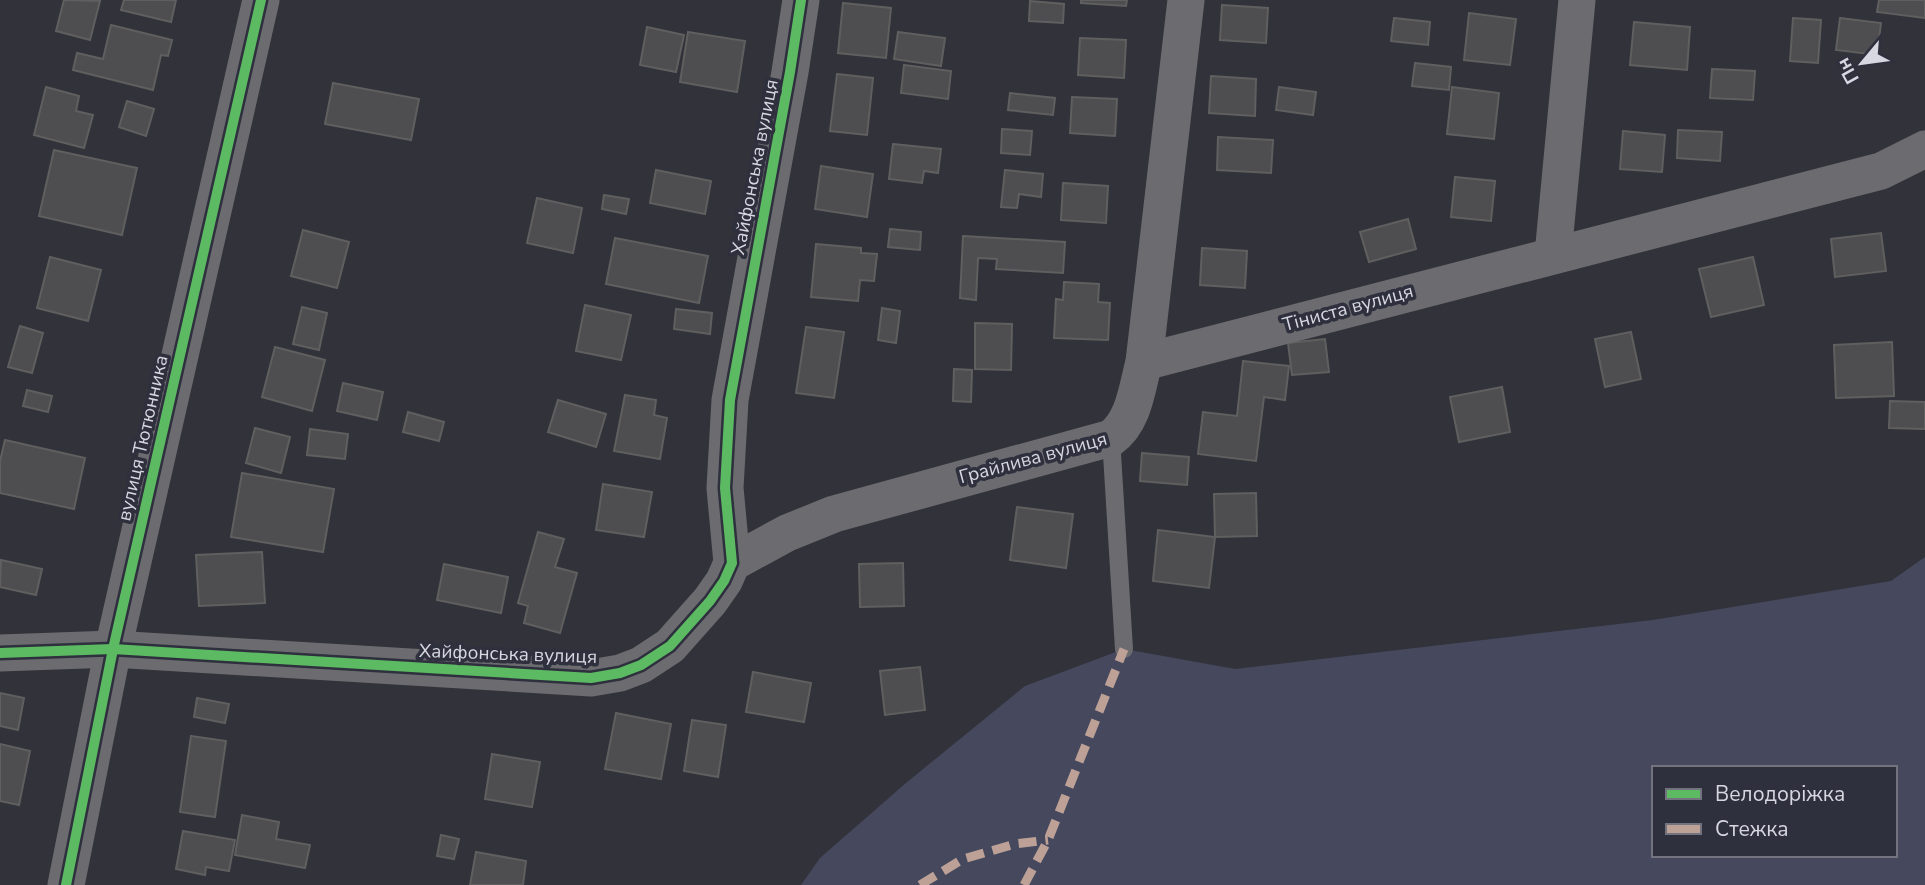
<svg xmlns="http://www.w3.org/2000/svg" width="1925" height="885" font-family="'Nunito Sans',sans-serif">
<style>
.green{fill:#46495e;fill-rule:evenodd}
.building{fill:#4e4d4f;stroke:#605f5f;stroke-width:2}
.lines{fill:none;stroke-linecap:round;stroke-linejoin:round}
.service{stroke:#6c6c70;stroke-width:18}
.minor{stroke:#6c6c70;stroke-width:37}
.quiet{stroke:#bda197;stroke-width:9;stroke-dasharray:18 9;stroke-linecap:butt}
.cycleway-casing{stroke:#2f303e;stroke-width:15}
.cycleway{stroke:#5cba63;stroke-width:10}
.labels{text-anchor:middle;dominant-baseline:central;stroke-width:7;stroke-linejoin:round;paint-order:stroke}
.street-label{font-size:19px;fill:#d6d7e0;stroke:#2f303e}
</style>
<rect width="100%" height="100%" fill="#32333a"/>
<path class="green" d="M1925 557V885H801L820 858 906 783 1025 686 1124 649 1235 669 1653 620 1891 581ZM1654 768H1895V855H1654Z"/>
<g class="building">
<polygon points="64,0 100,1 90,40 56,31"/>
<polygon points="124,0 176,0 171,22 121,10"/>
<polygon points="1081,0 1127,0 1126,6 1081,3"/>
<polygon points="1879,0 1925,0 1925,18 1877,12"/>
<polygon points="1030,1 1064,4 1063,23 1029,21"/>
<polygon points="843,3 891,8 886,58 838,53"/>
<polygon points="1222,5 1268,8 1266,43 1220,40"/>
<polygon points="1469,13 1516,19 1510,65 1464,60"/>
<polygon points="1394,18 1430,22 1428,45 1391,41"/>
<polygon points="1793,18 1821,20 1818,63 1790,61"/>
<polygon points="1840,18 1881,23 1877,55 1836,50"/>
<polygon points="1634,22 1690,27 1687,70 1630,65"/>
<polygon points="111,25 172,40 168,56 161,55 153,90 73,70 77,53 103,59"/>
<polygon points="647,27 684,35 676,72 640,65"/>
<polygon points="688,32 745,41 737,92 680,82"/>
<polygon points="898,32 945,38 941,66 894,59"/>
<polygon points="1080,38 1126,40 1124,78 1078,75"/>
<polygon points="1415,63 1451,67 1449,90 1412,86"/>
<polygon points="904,65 951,71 948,99 901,93"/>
<polygon points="1712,69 1755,71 1753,100 1710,98"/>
<polygon points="837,74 873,78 867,135 830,131"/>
<polygon points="1211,76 1256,79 1255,116 1209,113"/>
<polygon points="333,83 419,99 411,140 325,124"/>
<polygon points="46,87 79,96 76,111 93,115 84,148 34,135"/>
<polygon points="1279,87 1316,92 1313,115 1276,110"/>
<polygon points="1452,87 1499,93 1494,139 1447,134"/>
<polygon points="1010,93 1055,98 1053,115 1008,110"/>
<polygon points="1072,97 1117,99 1115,136 1070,133"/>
<polygon points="127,101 154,109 146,136 119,127"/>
<polygon points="1002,129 1032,131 1030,155 1001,153"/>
<polygon points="1678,130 1722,132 1720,161 1677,158"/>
<polygon points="1623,131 1665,135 1662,172 1620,169"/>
<polygon points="1218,137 1273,140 1271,173 1217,170"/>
<polygon points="893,144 941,149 938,173 924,171 922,183 889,179"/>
<polygon points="54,150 137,168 122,235 39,216"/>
<polygon points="821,166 873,174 867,217 815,209"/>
<polygon points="656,170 711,181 705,214 650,203"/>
<polygon points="1005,170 1043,174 1041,197 1019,194 1017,208 1001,207"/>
<polygon points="1455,177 1495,181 1491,221 1451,217"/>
<polygon points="1063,183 1108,186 1106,223 1061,220"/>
<polygon points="604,195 629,199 626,214 602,209"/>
<polygon points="537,198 582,208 573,253 527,243"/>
<polygon points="1408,219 1416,249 1369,262 1360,232"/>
<polygon points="890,229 921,232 920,250 888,247"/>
<polygon points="303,230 349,242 337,288 291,276"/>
<polygon points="1881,233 1886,271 1835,277 1831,239"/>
<polygon points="963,236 1065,242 1063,273 996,269 997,259 978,258 976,300 960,298"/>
<polygon points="615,238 708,256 699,303 606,284"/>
<polygon points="816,244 861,248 861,253 877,254 874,281 860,280 858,301 811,297"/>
<polygon points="1202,248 1247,251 1245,288 1200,285"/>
<polygon points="50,257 101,270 88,321 37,308"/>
<polygon points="1753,257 1764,305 1711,317 1699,269"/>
<polygon points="1064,282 1099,284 1098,302 1110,303 1108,340 1054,338 1056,299 1063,300"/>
<polygon points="585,305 631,315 621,360 576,351"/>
<polygon points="302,307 327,313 319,350 293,344"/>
<polygon points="882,308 900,311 896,343 878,340"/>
<polygon points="676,309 712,313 710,334 674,329"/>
<polygon points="975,323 1012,324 1011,370 975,369"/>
<polygon points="20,326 43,333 32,373 8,367"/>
<polygon points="806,327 844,332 834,398 796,393"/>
<polygon points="1631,332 1641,379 1605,387 1595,339"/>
<polygon points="1325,339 1329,372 1292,375 1288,343"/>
<polygon points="1892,342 1894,396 1836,398 1834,345"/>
<polygon points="275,347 325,360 312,411 262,397"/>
<polygon points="1243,361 1289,366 1285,400 1264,397 1256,461 1198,454 1203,412 1237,416"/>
<polygon points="954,369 972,370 971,402 953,401"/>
<polygon points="343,383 383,392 377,420 337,411"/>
<polygon points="1502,387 1510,432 1459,442 1450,397"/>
<polygon points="27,390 52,396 48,412 23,406"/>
<polygon points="625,395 656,400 654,415 667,418 660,459 614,451"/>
<polygon points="558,400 606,414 596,447 548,432"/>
<polygon points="1890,401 1925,402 1925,429 1889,428"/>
<polygon points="408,412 444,422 439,441 403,432"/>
<polygon points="255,428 290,437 281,473 246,463"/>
<polygon points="310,429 348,434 345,459 307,455"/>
<polygon points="5,440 85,458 74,509 0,493 0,461"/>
<polygon points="1142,453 1189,457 1187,485 1140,481"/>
<polygon points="242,473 334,489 323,552 231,537"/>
<polygon points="603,484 652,492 644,537 596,530"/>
<polygon points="1256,493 1257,536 1215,537 1214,494"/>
<polygon points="1017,507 1073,514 1066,568 1010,560"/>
<polygon points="1158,530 1215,537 1209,588 1153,581"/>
<polygon points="538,532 564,539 555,567 577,573 560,633 524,623 528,606 518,603"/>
<polygon points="262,552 265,603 199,606 196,555"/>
<polygon points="1,560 42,569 36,595 0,587"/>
<polygon points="903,563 904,606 860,607 859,564"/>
<polygon points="444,564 508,577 501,613 437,600"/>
<polygon points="920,667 925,710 885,715 880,671"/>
<polygon points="753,672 811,683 804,722 746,712"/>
<polygon points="0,693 24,698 18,730 0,726"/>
<polygon points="197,698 229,704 225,723 194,717"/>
<polygon points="616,713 671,724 661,779 605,769"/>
<polygon points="692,720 726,725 718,777 684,771"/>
<polygon points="191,736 226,741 215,817 180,812"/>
<polygon points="0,744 30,751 19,805 0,801"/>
<polygon points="492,754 540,762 532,807 485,799"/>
<polygon points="242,815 279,822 276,839 310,845 305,868 235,855"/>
<polygon points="183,831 235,840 229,871 206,867 205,875 176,869"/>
<polygon points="441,835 459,839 454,859 437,856"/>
<polygon points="476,852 526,861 523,885 470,885"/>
</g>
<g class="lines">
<polyline class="service" points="1111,438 1124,649"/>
<g class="minor">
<polyline points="1553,255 1577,0"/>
<polyline points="1144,362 1881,171 1925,149"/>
<path d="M732 563 787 533 834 514 1111 438C1134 422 1137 388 1144 362L1186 0"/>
<polyline points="0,653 113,649 591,678 620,673 641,665 670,646 710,601 724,581 732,563 725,488 730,400 790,72 801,0"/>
<polyline points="66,885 113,649 261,0"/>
</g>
<g class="quiet">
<polyline points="920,885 963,859 1015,844 1048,840"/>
<polyline points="1024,885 1048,840 1124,649"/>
</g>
<defs>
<g id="cycleway">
<polyline points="0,653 113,649 591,678 620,673 641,665 670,646 710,601 724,581 732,563 725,488 730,400 790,72 801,0"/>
<polyline points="66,885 113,649 261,0"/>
</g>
</defs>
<use href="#cycleway" class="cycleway-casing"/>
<use href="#cycleway" class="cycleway"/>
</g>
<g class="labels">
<g class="street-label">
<text transform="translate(755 167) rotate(-79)">Хайфонська вулиця</text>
<text transform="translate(1348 308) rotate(-15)">Тіниста вулиця</text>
<text transform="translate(143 438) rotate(-77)">вулиця Тютюнника</text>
<text transform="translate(1033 458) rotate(-15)">Грайлива вулиця</text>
<text transform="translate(508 654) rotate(2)">Хайфонська вулиця</text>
</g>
</g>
<rect x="1652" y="766" width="245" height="91" fill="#2f303e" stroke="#72737f" stroke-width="2"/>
<rect x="1666" y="789" width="35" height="10" fill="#5cba63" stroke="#72737f" stroke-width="2"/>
<text x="1715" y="801" font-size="21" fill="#d6d7e0">Велодоріжка</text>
<rect x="1666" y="824" width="35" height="10" fill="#bda197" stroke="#72737f" stroke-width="2"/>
<text x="1715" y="836" font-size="21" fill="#d6d7e0">Стежка</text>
<g transform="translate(1862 63) rotate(241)" stroke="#2f303e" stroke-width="5" paint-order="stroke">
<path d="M0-5L12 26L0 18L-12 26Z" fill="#d6d7e0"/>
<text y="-10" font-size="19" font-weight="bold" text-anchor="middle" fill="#d6d7e0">Пн</text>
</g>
</svg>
